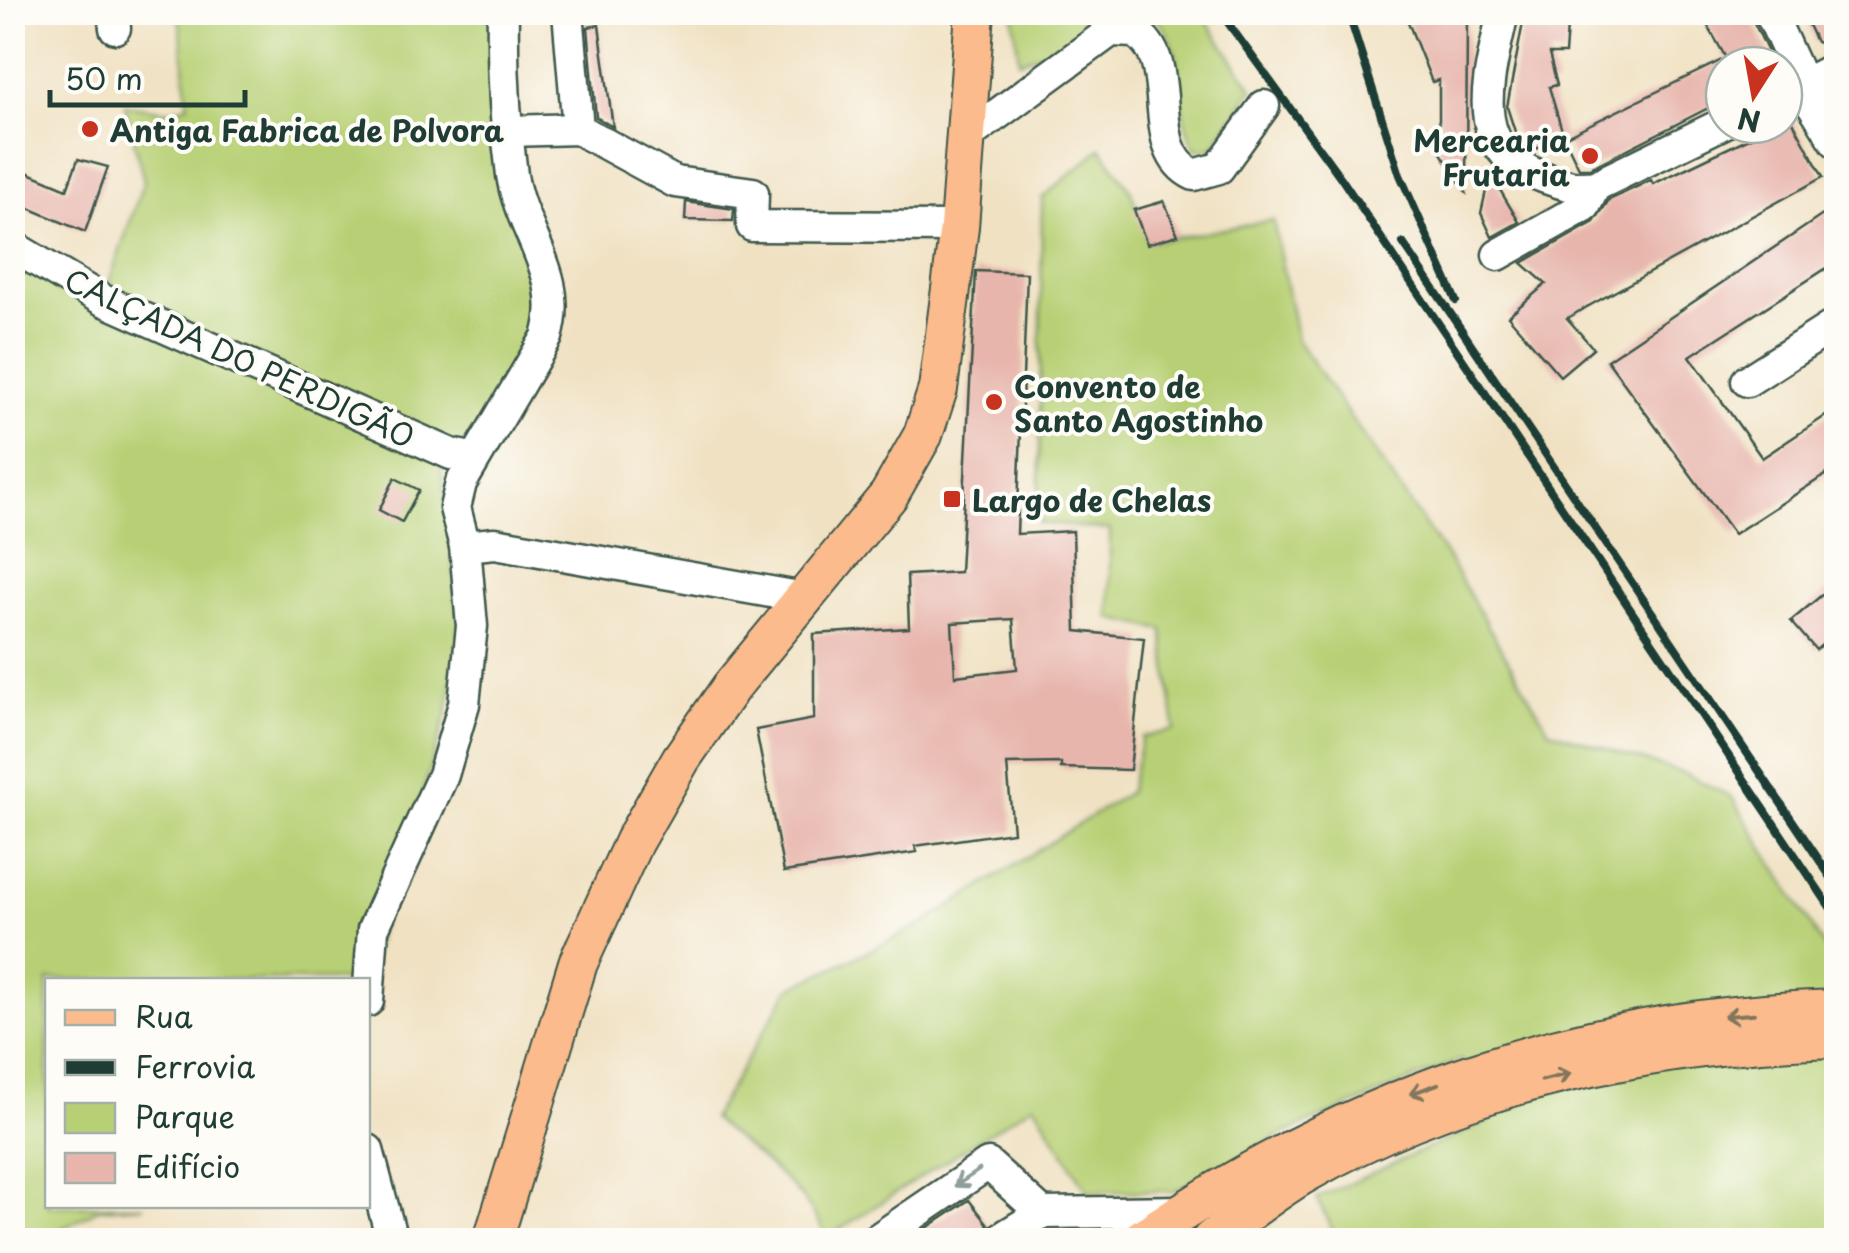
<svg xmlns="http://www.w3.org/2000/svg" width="1849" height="1253" font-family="'Playpen Sans',sans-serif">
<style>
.green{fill:#b7d075;stroke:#6b8654;stroke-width:2.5}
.building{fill:#e7b5ac;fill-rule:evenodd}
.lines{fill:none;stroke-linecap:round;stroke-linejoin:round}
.minor-casing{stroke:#3e5649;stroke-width:35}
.major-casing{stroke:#3e5649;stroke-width:42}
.minor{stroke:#fff;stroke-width:30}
.major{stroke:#fbbb8d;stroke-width:38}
.rail{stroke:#1f3d34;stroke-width:8}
.oneway{stroke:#82765c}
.oneway2{stroke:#8f9e9a}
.poi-dot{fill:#c8321e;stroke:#fdfcf7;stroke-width:4}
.labels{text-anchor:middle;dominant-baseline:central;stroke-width:8;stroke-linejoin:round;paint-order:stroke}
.poi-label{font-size:30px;font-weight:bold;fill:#1f3d34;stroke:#fdfcf7;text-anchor:start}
.street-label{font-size:30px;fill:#1f3d34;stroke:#fdfcf7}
</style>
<rect width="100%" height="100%" fill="#fdfcf7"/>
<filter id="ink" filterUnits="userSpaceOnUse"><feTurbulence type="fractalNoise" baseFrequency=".01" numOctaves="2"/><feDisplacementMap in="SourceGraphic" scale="20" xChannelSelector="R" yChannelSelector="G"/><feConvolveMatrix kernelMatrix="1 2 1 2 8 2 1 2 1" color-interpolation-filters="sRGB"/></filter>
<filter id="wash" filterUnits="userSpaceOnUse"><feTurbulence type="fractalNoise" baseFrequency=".0048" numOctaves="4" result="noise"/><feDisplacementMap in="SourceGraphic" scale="40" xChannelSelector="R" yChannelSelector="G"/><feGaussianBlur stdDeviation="2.25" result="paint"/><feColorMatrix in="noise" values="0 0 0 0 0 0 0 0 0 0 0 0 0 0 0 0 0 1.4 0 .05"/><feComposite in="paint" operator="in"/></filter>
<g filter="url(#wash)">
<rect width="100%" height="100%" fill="#f0e1c2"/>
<g class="green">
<polygon points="179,13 503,13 513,179 554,301 472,458 103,300 144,181 125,105 168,111 188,105"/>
<polygon points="1013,13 1013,12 1103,13 1058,48 1019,61"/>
<path d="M1148 13H1201L1253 89 1212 148 1196 150C1169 107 1195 44 1148 13Z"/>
<path d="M1101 148 1131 191 1147 243 1273 220 1297 340 1449 560 1549 730 1685 774 1732 797 1836 966V1240H1337L1317 1198 1491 1120 1462 1059 1285 1133 1175 1191 1088 1192 1034 1104 826 1238C810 1190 749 1152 712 1118L789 989 920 926 1129 792 1142 737 1175 730 1163 630 1110 618V530L1039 523 1042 198Z"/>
<polygon points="12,250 441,463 459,620 455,665 447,714 364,980 48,980 48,1206 144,1206 98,1209 62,1229 73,1240 13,1240"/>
</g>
<g id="blocks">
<g class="building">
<polygon points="1404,12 1467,12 1466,192 1439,150 1439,80 1432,82"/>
<polygon points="1525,12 1568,12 1565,54 1549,54 1557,85 1549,87 1564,137 1724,59 1724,100 1590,168 1579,168 1564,137 1533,150 1517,138 1507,107"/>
<polygon points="1700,12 1749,12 1774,65 1730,65"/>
<polygon points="1802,12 1836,12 1836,48 1816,42"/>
<polygon points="599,25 613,127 596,117 588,27"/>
<polygon points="1791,118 1823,177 1567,318 1593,348 1560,376 1508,316 1546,284 1522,263 1594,222 1609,200 1651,180 1653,184"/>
<polygon points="78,159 108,167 85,232 12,201 12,181 22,170 67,189"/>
<polygon points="1490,173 1519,222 1492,237 1481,213"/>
<polygon points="1164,201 1178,235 1147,244 1134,210"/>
<polygon points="686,202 734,209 733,221 685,220"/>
<polygon points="1836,206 1836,262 1690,356 1762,458 1836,409 1836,468 1734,534 1607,360"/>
<path d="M976 271 1027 273 1017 534 1073 531 1076 631 1144 638 1130 770 1061 768V763L1007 764 1013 832 915 846 917 852 784 872 756 730 814 719V634L909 628 907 575 960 572ZM1013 619 1017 669 955 676 952 623Z"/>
<polygon points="395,478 419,490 402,522 379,510"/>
<polygon points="1836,583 1836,633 1816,650 1791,621"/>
<polygon points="969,1200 988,1224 979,1240 931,1240 924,1230"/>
</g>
</g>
</g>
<g filter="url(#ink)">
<use href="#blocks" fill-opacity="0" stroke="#3e5649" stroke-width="2.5"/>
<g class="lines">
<defs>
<g id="minor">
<polyline points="113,12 115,28"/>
<polyline points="568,12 578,129"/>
<path d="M1503 12C1490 77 1462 148 1543 177 1563 184 1575 189 1595 186L1724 123"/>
<polyline points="1770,12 1812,104 1836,142"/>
<polyline points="1784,94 1836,67"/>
<polyline points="509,131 578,129 675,182 753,193 752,226 959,227"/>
<path d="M969 135 1111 31 1135 32C1183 62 1141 150 1194 175L1219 168 1264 106"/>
<polyline points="12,246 103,300 451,454 472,458"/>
<polyline points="1498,255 1585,206 1595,186"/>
<polyline points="1747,381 1836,324"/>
<polyline points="465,546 495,543 804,598"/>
<path d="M368 1001 373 929 443 775 464 704 472 626 465 546 455 508 461 483 547 337C566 274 521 234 512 175 505 122 502 66 503 12"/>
<polyline points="368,1150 392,1240"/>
<polyline points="876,1240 988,1164 1042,1213"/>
<polyline points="998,1240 1042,1213 1183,1211"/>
</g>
<g id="major">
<polyline points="493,1240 578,963 634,841 681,759 731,687 889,495 923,435 938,389 959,227 975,12"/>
<path d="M1140 1240C1349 1097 1583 1016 1836 1009"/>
<path d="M1211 1240C1241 1218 1271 1193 1304 1174 1462 1083 1656 1043 1836 1038"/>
</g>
</defs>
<use href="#minor" class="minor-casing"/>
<use href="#major" class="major-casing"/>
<use href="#minor" class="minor"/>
<use href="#major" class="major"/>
<g class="rail">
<polyline points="1220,12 1341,178 1836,916"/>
<polyline points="1348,12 1400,175 1456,301"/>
<polyline points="1403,243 1836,885"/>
</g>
</g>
<defs><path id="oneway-shaft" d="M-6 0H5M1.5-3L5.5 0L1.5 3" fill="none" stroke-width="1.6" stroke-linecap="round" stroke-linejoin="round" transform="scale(2.5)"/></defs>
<g class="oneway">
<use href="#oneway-shaft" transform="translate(1739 1015) rotate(175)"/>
<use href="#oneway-shaft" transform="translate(1556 1077) rotate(-14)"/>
<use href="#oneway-shaft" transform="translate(1424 1089) rotate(160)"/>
</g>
<use class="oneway2" href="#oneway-shaft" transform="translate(967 1178) rotate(146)"/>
</g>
<g class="poi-dot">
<circle cx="90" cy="129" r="10"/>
<circle cx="1590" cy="156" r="10"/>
<circle cx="994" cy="402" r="10"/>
<rect x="942" y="489" width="20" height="20" rx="5"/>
</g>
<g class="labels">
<g class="poi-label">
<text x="110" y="129">Antiga Fabrica de Polvora</text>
<text x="1570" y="139" text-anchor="end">Mercearia<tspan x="1570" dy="34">Frutaria</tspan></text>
<text x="1014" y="385">Convento de<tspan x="1014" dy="34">Santo Agostinho</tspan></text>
<text x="972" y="499">Largo de Chelas</text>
</g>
<g class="street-label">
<text transform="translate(240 357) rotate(25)">CALÇADA DO PERDIGÃO</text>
</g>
</g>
<rect width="1849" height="1253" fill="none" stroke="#fdfcf7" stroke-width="50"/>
<rect x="45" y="978" width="325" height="230" fill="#fdfcf7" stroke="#a4b0a9" stroke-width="2.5"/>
<rect x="65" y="1010" width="50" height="15" fill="#fbbb8d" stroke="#a4b0a9" stroke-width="2.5"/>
<text x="135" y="1028" font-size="30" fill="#1f3d34">Rua</text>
<rect x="65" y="1060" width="50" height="15" fill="#1f3d34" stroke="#a4b0a9" stroke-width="2.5"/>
<text x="135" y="1078" font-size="30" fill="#1f3d34">Ferrovia</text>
<rect x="65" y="1103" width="50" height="30" fill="#b7d075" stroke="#a4b0a9" stroke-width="2.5"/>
<text x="135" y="1128" font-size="30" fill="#1f3d34">Parque</text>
<rect x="65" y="1153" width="50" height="30" fill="#e7b5ac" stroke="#a4b0a9" stroke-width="2.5"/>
<text x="135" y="1178" font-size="30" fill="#1f3d34">Edifício</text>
<g transform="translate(1754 95) rotate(191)"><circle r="48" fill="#fdfcf7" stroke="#a4b0a9" stroke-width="2.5"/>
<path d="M0-8L18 38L0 25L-18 38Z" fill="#c8321e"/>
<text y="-15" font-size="28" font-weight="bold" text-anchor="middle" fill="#1f3d34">N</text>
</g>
<path d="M50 90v15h195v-15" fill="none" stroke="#1f3d34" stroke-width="5"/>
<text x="65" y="90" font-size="30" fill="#1f3d34" stroke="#fdfcf7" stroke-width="8" paint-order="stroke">50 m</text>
</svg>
